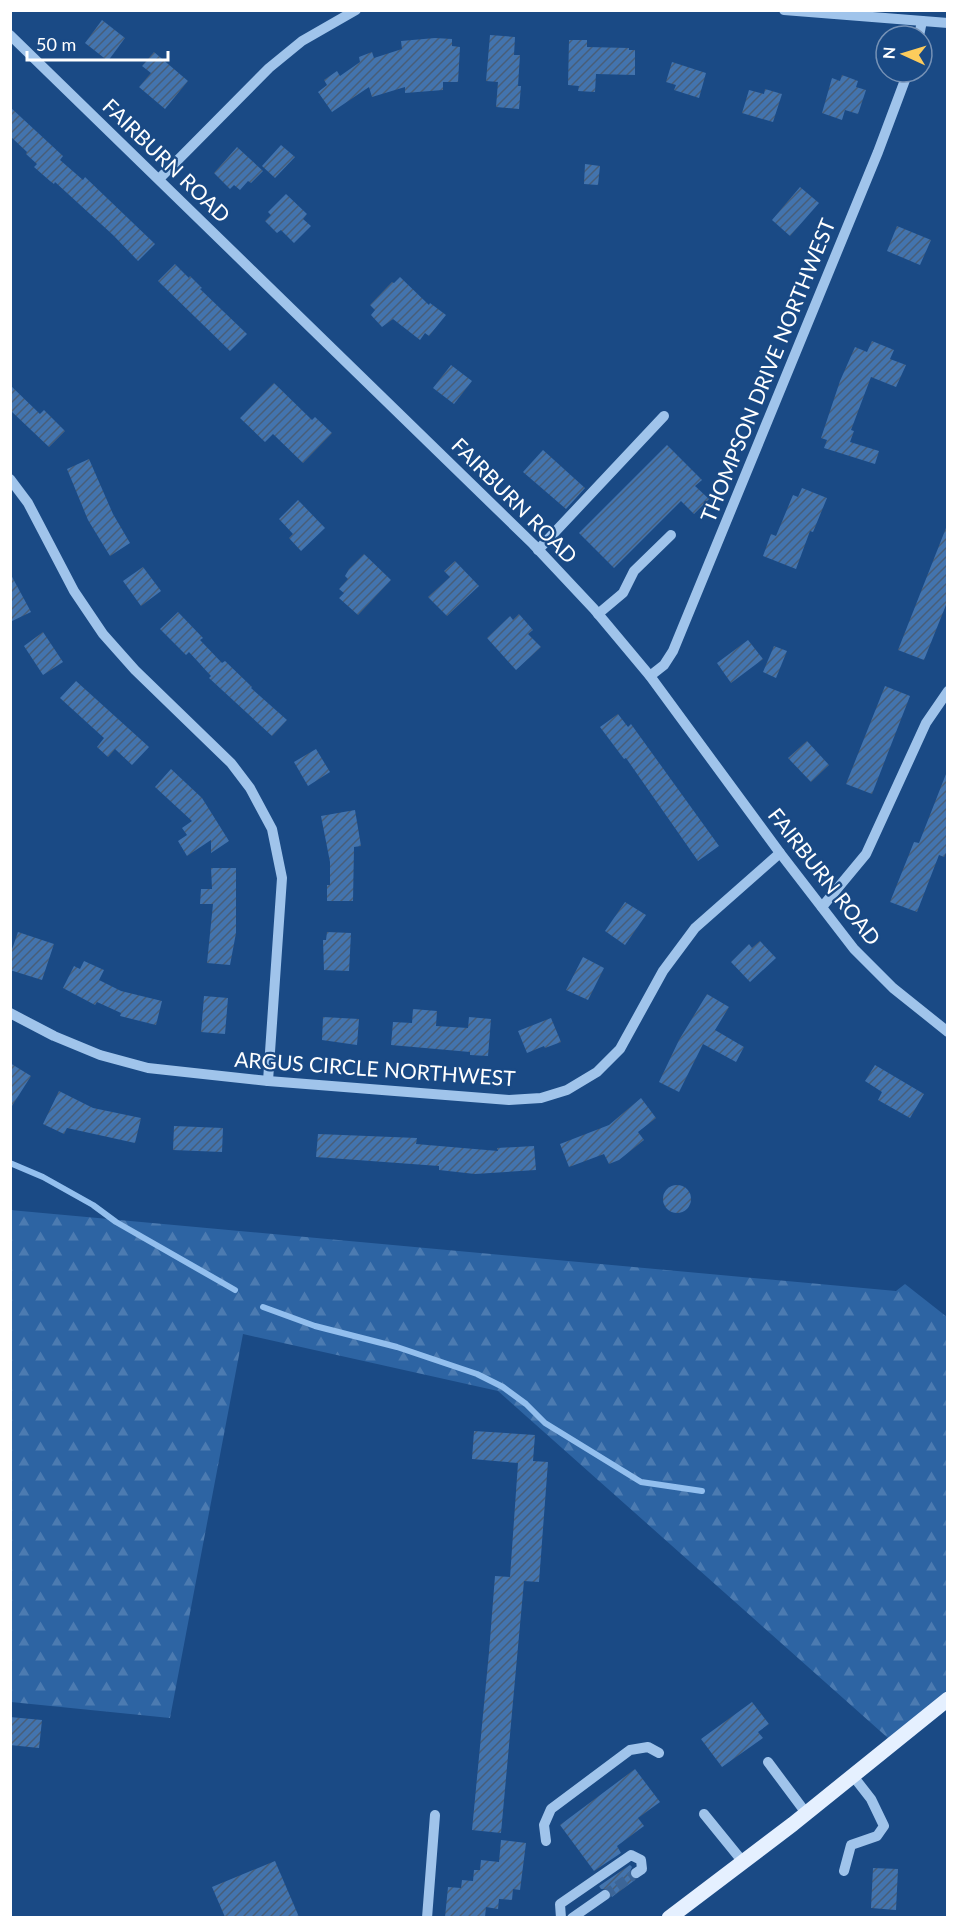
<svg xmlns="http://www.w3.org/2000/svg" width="958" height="1928" font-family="Lato,sans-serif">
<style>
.forest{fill:url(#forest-firs)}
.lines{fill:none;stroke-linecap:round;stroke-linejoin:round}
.stream{stroke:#93bfee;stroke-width:6}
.building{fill:url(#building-hatch)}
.minor-tunnel{stroke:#3c6597;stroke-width:10;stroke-dasharray:10 5;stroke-linecap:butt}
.minor{stroke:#a0c4eb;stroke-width:10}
.major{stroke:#e5f0ff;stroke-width:15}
.labels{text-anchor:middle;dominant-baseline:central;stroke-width:4.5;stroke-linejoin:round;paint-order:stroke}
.street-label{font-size:21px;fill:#fff;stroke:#1a4a85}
</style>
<defs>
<pattern id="forest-firs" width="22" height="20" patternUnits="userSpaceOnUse" patternTransform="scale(1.5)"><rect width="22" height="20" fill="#2d64a3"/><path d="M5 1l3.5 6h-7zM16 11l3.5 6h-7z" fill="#4c7bb1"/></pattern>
<pattern id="building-hatch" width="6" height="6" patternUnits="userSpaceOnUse" patternTransform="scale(1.5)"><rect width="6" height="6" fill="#4374ae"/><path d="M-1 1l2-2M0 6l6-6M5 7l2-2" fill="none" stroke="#485e78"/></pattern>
</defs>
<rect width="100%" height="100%" fill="#1a4a85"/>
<polygon class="forest" points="10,1210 896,1291 905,1284 947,1317 947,1709 898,1747 498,1391 243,1334 170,1718 11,1702"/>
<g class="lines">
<g class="stream">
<polyline points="10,1163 43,1177 93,1205 116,1222 235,1290"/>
<polyline points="263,1307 315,1326 397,1347 477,1374 503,1387 526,1404 545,1423 641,1482 702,1491"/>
</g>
</g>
<g class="building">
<polygon points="102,20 125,38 108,61 85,43"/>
<polygon points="490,35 515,37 514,55 520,55 518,86 521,86 519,109 496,107 498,82 486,81"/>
<polygon points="435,38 452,39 452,46 460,47 458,82 443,82 443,90 405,93 405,87 372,97 369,87 332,112 318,92 327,85 324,80 337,71 340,76 360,62 359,57 372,52 374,58 402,49 401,41"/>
<polygon points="569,40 587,40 587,47 629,48 629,50 635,50 635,75 596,74 595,92 578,91 579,86 568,85"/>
<polygon points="154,52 188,81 165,109 139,87 151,73 142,66"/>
<polygon points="672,62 706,73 699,98 674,90 676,85 666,82"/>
<polygon points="842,75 858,81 856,87 866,90 858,114 845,110 842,120 822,113 832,78 840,81"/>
<polygon points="765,89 782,94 773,122 742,113 749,90 764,94"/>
<polygon points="10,107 63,156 60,160 83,180 85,177 155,244 138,261 113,235 55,182 54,184 50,181 34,167 37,164 26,154 27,152 10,136"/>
<polygon points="281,145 295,157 275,178 262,166"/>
<polygon points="237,147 263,171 251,183 248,181 240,190 234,185 230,189 214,173"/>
<polygon points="585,164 600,166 598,185 584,184"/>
<polygon points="800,187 819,203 790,236 772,220"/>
<polygon points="286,194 307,214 303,219 311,226 294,243 281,230 277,233 265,221 271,215 268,212"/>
<polygon points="897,226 931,240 920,265 887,251"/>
<polygon points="175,264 189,278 190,276 202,288 200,289 247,334 230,351 158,281"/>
<polygon points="400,277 429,305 430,303 446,315 429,336 425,333 420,340 393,319 382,327 371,315 375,310 370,305 392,282 394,283"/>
<polygon points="872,341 894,350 890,359 906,365 896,387 871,377 851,430 854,431 850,442 879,451 875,464 824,448 827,440 821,438 840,381 855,347 867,352"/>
<polygon points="451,365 472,381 454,404 433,388"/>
<polygon points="274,383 312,420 315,417 332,433 303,463 273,434 265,442 240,418"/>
<polygon points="10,385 40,414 44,410 65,431 49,447 10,410"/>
<polygon points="667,445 702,480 695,486 709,499 694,514 681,501 614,568 579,533"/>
<polygon points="543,450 585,488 566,509 523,472"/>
<polygon points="89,459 113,514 130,543 110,556 88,520 67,469"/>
<polygon points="802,488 827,498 813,532 810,531 796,569 763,556 771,534 776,536 793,495 798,497"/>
<polygon points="298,500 325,528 301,551 289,538 293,534 279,519"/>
<polygon points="946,528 948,600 924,660 898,650"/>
<polygon points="364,554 391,580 358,615 339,598 344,593 339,589 348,579 345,576 349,569"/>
<polygon points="455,561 479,586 447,616 428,597 450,577 444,571"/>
<polygon points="143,567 161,591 141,606 123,581"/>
<polygon points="10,573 31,612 10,622"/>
<polygon points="178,612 203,638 200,640 222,663 225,661 252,687 251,688 287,720 272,736 209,678 211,676 189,652 186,655 160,629"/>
<polygon points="519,614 533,630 528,634 541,647 516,670 487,638 510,616 513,620"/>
<polygon points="43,632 63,662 43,675 24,646"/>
<polygon points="748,640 763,659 731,683 717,663"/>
<polygon points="774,646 787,651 776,678 763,672"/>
<polygon points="76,681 149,747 132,765 115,749 108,757 97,747 104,738 60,698"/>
<polygon points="885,686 910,696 872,794 846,784"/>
<polygon points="618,714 628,727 631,724 719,846 698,861 626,758 624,759 600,727"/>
<polygon points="807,741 829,765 811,782 788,758"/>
<polygon points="316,749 330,772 308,786 294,762"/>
<polygon points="171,769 202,798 229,841 211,853 211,840 187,856 178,841 187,835 182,828 192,821 155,787"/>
<polygon points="946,774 948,849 944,857 939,855 917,912 890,902 914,842 919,843"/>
<polygon points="355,810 361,846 354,847 353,901 327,901 327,885 330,885 330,862 321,816"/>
<polygon points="211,868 236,868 236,933 230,965 207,963 213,904 200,904 201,889 212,889"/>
<polygon points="625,902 646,915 625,945 605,931"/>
<polygon points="18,932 54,944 42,980 10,970 10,955"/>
<polygon points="327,932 351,933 349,971 324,970 323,940 326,940"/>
<polygon points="760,941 776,958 750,982 731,962 749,944 752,948"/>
<polygon points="583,957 604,968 588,1000 566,990"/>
<polygon points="84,961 104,970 99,980 121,991 162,1001 156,1025 120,1016 121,1013 97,1002 95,1005 63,988 74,966 80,969"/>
<polygon points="707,994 729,1007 715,1030 744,1047 736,1062 703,1044 679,1092 659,1082 679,1040"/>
<polygon points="204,996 228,998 225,1034 201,1032"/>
<polygon points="413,1009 437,1011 436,1026 468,1028 469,1017 491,1019 488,1056 470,1055 470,1052 391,1045 393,1022 412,1023"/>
<polygon points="323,1017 359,1019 357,1045 322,1040"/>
<polygon points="551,1018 561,1042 545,1048 544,1046 527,1053 518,1031"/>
<polygon points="10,1063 31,1076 10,1109"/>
<polygon points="875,1065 924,1094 910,1118 878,1100 882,1092 865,1081"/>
<polygon points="59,1091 93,1108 141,1118 135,1143 67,1128 64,1134 43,1124"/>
<polygon points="641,1098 656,1118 638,1132 644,1140 619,1160 609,1164 604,1154 569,1167 560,1144 609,1125"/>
<polygon points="174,1126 223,1128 222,1152 173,1150"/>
<polygon points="318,1134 417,1138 416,1144 498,1151 497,1148 534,1146 536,1170 475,1174 439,1170 439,1166 316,1157"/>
<circle cx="677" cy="1199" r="14"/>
<polygon points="474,1431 535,1435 533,1461 548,1462 539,1582 524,1581 501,1833 472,1830 489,1652 495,1576 510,1577 518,1463 472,1459"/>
<polygon points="752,1702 769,1724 758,1732 763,1738 722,1767 701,1739"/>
<polygon points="10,1717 42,1720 39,1748 10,1745"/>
<polygon points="635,1769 660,1802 638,1818 644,1826 617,1846 621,1853 594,1871 560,1825"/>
<polygon points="501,1840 526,1843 520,1890 513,1889 512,1900 499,1899 498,1909 486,1907 485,1917 445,1917 448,1887 461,1888 462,1880 473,1881 474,1870 480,1870 481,1860 499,1862"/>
<polygon points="275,1861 299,1917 225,1917 212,1887"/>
<polygon points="630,1865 632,1867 629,1874 635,1880 612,1897 611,1891 609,1889 601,1889 599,1886"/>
<polygon points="873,1868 898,1869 896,1910 871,1908"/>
</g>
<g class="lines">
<polyline class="minor-tunnel" points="605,1895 636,1873"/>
<g class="minor">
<polyline points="784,10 948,23"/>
<polyline points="10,35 533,544 594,609 650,676 780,853 854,949 893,988 948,1032"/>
<polyline points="919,36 922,21"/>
<polyline points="159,179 269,68 302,41 356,10"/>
<polyline points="10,479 28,503 74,591 103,634 135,670 231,763 250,788 272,829 282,878 268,1081"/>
<polyline points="538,550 664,416"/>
<polyline points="598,614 623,593 634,571 671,535"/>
<polyline points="650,676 664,665 673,651 878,152 908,72"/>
<polyline points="822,907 866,854 926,723 948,691"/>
<polyline points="10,1013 54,1036 100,1055 148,1068 268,1081 509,1100 541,1098 567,1090 597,1072 620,1049 663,971 695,928 780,853"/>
<polyline points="768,1762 806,1813"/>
<polyline points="704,1814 743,1862"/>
<polyline points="546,1841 544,1825 551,1809 630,1750 648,1747 659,1753"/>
<polyline points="844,1871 851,1845 877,1836 884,1826 871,1799 853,1776"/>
<polyline points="427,1918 435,1815"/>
<polyline points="561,1918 560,1904 631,1855 641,1860 642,1869 636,1873"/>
<polyline points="572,1918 605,1895"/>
</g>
<polyline class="major" points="669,1918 793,1824 948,1699"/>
</g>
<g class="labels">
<g class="street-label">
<text transform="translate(167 160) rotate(44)">FAIRBURN ROAD</text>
<text transform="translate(767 370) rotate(-68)">THOMPSON DRIVE NORTHWEST</text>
<text transform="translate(515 500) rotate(45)">FAIRBURN ROAD</text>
<text transform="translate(825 876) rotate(52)">FAIRBURN ROAD</text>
<text transform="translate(375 1068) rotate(4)">ARGUS CIRCLE NORTHWEST</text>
</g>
</g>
<rect width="958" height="1928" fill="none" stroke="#ffffff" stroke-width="24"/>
<g transform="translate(904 54) rotate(274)"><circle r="28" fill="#1a4a85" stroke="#7692b6" stroke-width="1.5"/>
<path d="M0-4.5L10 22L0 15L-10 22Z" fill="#fdcc5c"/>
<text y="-9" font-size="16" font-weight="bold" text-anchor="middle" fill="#ffffff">N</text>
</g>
<path d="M27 51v9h141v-9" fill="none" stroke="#ffffff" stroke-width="3"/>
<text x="36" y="51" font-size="18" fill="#ffffff" stroke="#1a4a85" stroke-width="4.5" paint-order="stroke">50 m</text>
</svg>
